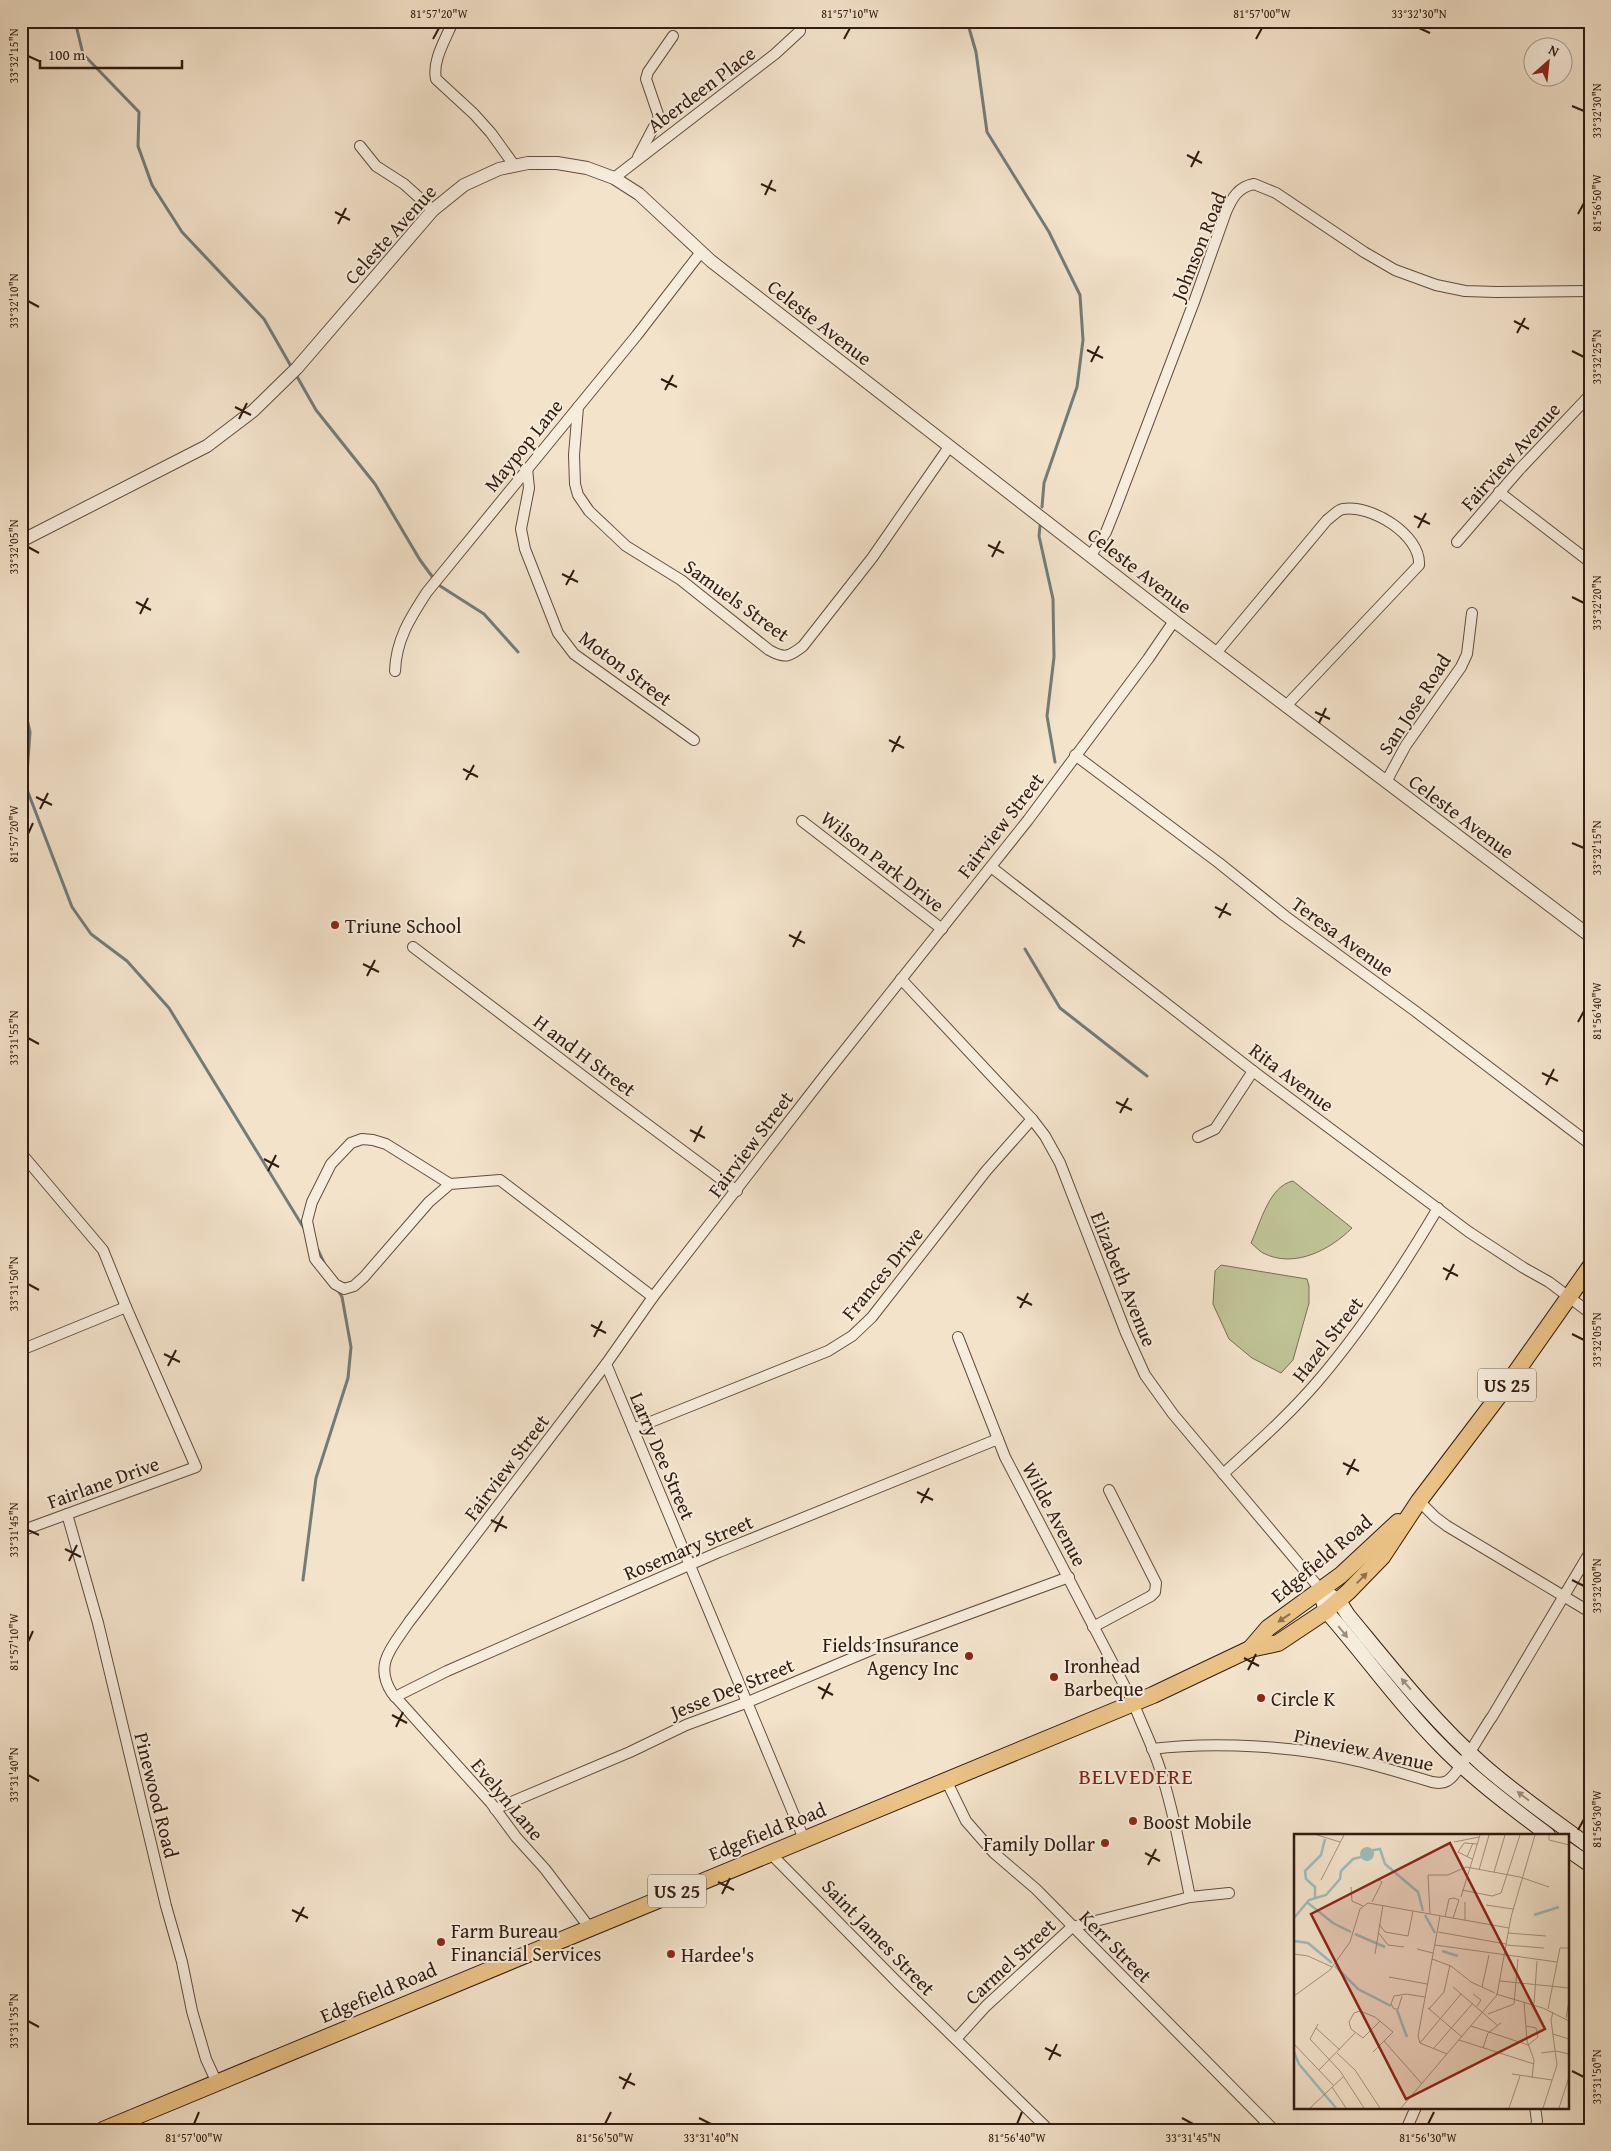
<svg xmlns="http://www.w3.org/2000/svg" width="1611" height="2151" font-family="'Gentium Book Plus',serif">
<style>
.green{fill:#bfc395;stroke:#786f52}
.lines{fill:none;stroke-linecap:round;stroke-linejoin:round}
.stream{stroke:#727c78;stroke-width:3}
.minor-casing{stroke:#624d3f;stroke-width:12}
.tertiary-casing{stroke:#624d3f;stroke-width:14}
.secondary-casing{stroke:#311b10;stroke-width:16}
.primary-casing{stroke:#311b10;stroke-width:18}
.minor{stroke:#f7eddd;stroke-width:10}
.tertiary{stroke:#f7eddd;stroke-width:12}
.secondary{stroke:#f7eddd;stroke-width:14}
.primary{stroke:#eac286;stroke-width:16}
.oneway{fill:#8e6e4b}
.oneway2{fill:#9e8e81}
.ticks{fill:none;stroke:#311b10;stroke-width:2}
.poi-dot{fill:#8f2418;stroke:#f7eddd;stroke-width:2}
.labels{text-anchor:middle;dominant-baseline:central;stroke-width:4;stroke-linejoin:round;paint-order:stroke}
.shield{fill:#f7eddd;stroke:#6c5a4e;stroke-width:1}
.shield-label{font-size:19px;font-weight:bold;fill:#311b10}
.street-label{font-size:20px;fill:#311b10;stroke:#f7eddd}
.poi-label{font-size:20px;fill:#311b10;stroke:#f7eddd;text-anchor:start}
.quarter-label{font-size:22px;letter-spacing:1px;fill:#7a1f14;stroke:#f7eddd}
.inset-river{fill:none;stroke:#9ebdbe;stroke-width:2.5}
.inset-road{fill:none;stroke:#a59380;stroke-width:1}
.view{fill:#8f2418;fill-opacity:0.15;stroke:#8f2418;stroke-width:2.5}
.inset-edge{fill:none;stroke:#311b10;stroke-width:2.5}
.neatline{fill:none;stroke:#311b10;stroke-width:2}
.ticks-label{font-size:12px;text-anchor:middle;fill:#311b10}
</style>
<rect width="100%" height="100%" fill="#f3e3cb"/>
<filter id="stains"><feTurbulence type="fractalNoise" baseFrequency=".004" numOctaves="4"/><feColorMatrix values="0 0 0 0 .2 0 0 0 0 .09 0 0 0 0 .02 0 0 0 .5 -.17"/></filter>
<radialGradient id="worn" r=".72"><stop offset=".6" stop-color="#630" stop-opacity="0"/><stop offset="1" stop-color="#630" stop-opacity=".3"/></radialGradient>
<g class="green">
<path d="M1293 1181 1352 1228C1330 1250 1294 1269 1263 1253 1259 1251 1255 1246 1251 1243 1261 1222 1269 1186 1293 1181Z"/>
<polygon points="1221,1265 1307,1279 1309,1286 1309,1303 1293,1360 1281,1373 1252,1358 1229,1339 1213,1304 1215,1271"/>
</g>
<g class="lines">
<g class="stream">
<polyline points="75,21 83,54 139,112 138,146 152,185 182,232 264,319 292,368"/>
<polyline points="967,21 976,52 987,132 1049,232 1080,295 1083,340 1077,387 1044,483 1042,507"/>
<polyline points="295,373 316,410 375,484 420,560 434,579"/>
<polyline points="1040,526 1039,536 1053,599 1054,657 1047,716 1055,762"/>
<polyline points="437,584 484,614 518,652"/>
<polyline points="21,692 30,732 26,787 72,907 91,934 127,961 169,1008 305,1230"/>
<polyline points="1025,949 1060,1008 1147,1076"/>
<polyline points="318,1250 325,1265"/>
<polyline points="303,1580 316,1478 348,1378 351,1347 342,1297 338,1290"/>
</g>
<defs>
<g id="minor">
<path d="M453 21C446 39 432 60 436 79L474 114 491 133 514 165"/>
<polyline points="360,146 376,166 404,184 433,210"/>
<polyline points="638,157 659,117 646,79 648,72 673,36"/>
<polyline points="614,178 775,54 800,31 799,21"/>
<path d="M578 407 574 455 575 484 578 495 589 511 626 546 681 580 769 650C785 659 789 657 803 646L872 558 949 447"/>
<polyline points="527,469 529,488 521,529 525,549 558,633 574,654 694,740"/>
<polyline points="1499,492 1590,562"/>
<polyline points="1457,542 1519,470 1590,395"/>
<path d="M1091 555 1106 532 1116 507 1194 302 1226 212C1232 198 1238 187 1254 184L1276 193 1364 252 1395 270 1436 285 1465 291 1496 292 1590 291"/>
<path d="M1216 653 1327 520C1332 517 1337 510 1343 509 1371 504 1421 535 1419 565L1286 706"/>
<path d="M395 671C396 640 410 618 427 592L637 335 701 252"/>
<polyline points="1075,755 1219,863 1285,916 1415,1011 1590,1144"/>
<polyline points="1386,782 1406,745 1461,667 1467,654 1472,613"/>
<polyline points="802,821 942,929"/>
<polyline points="991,867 1253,1071 1469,1232 1524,1268 1549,1282 1590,1313"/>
<polyline points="413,947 608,1095 737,1191"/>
<polyline points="901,979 1032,1119 1045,1136 1060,1163 1126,1333 1145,1375 1173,1414 1321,1590"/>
<polyline points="1198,1137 1215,1129 1253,1071"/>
<polyline points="21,1153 103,1250 126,1307 196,1467 21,1531"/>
<polyline points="450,1184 429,1202 364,1277 354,1286 344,1289 335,1284 315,1259 307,1221 312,1202 331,1164 351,1143 362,1139 373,1140 386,1144 450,1184 500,1180 653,1297"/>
<path d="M958 1337 1005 1457 1133 1702C1141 1723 1152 1745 1159 1766 1173 1808 1181 1854 1190 1897"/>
<polyline points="21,1350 126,1307"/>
<polyline points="606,1364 804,1839"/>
<polyline points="633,1429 828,1351 852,1336 872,1317 986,1171 1032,1119"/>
<path d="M1223 1474C1256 1444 1289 1415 1318 1381 1364 1327 1402 1269 1438 1208"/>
<polyline points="1419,1501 1435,1517 1447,1526 1590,1612"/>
<polyline points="67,1514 98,1623 166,1906 182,1962 192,2011 206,2059 217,2083"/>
<polyline points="1093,1627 1151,1596 1155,1592 1156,1583 1109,1490"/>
<polyline points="395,1697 447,1671 719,1552 998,1439"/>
<path d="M1152 1749C1215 1741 1300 1746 1362 1762 1385 1768 1409 1775 1432 1782 1437 1783 1442 1784 1447 1781 1459 1775 1482 1730 1492 1717L1590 1552"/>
<polyline points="946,1780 966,1821 994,1853 1036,1889 1274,2130"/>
<polyline points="495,1809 630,1752 686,1725 748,1702 876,1648 1069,1577"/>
<polyline points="770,1853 899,1984 1049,2130"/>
<path d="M589 1927 545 1869 516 1837 491 1803 392 1693C373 1664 393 1646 409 1622L606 1364 653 1297 825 1075 1028 820 1148 659 1174 621"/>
<polyline points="956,2039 986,2006 1072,1927 1190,1897 1229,1893"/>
<polyline points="1406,2130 1416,2107"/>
<polyline points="1535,2130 1537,2121 1535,2107"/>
</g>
<polyline id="tertiary" points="21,541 207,446 253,411 297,368 433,210 464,185 499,169 528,163 557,163 587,168 614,178 639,194 711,261 1174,621 1590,936"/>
<g id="secondary">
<path d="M1321 1590 1339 1601 1348 1615C1391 1667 1433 1721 1483 1765 1517 1795 1554 1820 1590 1847"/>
<path d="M1323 1601 1326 1611C1365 1655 1398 1703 1440 1745 1472 1778 1511 1807 1548 1835"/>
<polyline points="1567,1849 1590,1865"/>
</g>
<g id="primary">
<polyline points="1250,1649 1268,1628 1341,1575 1398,1522"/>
<polyline points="103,2130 1153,1695 1250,1649 1278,1643 1326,1611 1348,1592 1382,1557 1419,1501 1507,1385 1590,1267"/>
</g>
</defs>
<use href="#minor" class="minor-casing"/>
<use href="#tertiary" class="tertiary-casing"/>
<use href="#secondary" class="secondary-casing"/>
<use href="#primary" class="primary-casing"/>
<use href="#minor" class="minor"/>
<use href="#tertiary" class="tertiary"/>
<use href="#secondary" class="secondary"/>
<use href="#primary" class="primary"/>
</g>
<defs><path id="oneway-solid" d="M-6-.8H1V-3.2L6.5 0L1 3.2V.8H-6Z" transform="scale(1.25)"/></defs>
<g class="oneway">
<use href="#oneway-solid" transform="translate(1362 1578) rotate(-46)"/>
<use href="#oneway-solid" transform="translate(1284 1618) rotate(146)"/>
</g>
<g class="oneway2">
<use href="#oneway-solid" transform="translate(1343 1632) rotate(51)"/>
<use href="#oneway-solid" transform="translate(1406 1684) rotate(-131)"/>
<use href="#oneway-solid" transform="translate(1523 1796) rotate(-143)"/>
</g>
<path class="ticks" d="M1419 28 1430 33M433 39 439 28M844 39 850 28M1256 39 1262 28M28 56 39 61M1572 106 1584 111M1187 155 1202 163M1191 167 1199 151M761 184 776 191M765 195 772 180M335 212 350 220M1578 214 1584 203M338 224 346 208M28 301 39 307M1514 321 1529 329M1517 333 1525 318M1087 350 1103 358M1572 351 1584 357M1091 362 1099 346M661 379 677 387M665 390 673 375M235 407 251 415M239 419 247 403M1414 516 1430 524M1418 528 1426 513M988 545 1004 553M28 547 39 553M992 557 1000 541M562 574 578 582M566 585 574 570M1572 597 1584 603M136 602 151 610M140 614 148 598M1315 712 1330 719M1319 723 1326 708M889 740 904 748M892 752 900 736M463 769 478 777M466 780 474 765M36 797 52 805M40 809 48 793M28 834 33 823M1572 843 1584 848M1215 907 1231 915M1219 918 1227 903M789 935 805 943M793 947 801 931M363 964 379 972M367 976 375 960M1578 1022 1584 1011M28 1038 39 1044M1542 1073 1558 1081M1546 1085 1554 1069M1116 1102 1132 1110M1120 1113 1128 1098M690 1130 705 1138M694 1142 702 1126M264 1159 279 1167M268 1171 276 1155M1443 1268 1458 1276M1446 1280 1454 1264M28 1284 39 1290M1017 1297 1032 1305M1020 1308 1028 1293M591 1325 606 1333M1572 1334 1584 1340M594 1337 602 1321M164 1354 180 1362M168 1366 176 1350M1343 1463 1359 1471M1347 1475 1355 1459M917 1492 933 1500M921 1503 929 1488M491 1520 507 1528M28 1530 39 1535M495 1532 503 1516M65 1549 81 1557M69 1561 77 1545M1572 1580 1584 1586M28 1642 33 1631M1244 1658 1259 1666M1248 1670 1256 1654M818 1687 833 1695M822 1699 830 1683M392 1715 407 1723M396 1727 403 1712M28 1775 39 1781M1578 1830 1584 1819M1145 1853 1160 1861M1148 1865 1156 1849M718 1882 734 1890M722 1894 730 1878M292 1910 308 1918M296 1922 304 1907M28 2021 39 2027M1045 2048 1061 2056M1049 2060 1057 2044M1572 2071 1584 2077M619 2077 635 2085M623 2089 631 2073M699 2118 711 2124M1182 2118 1193 2124M194 2124 199 2112M605 2124 611 2112M1017 2124 1022 2112M1428 2124 1434 2112"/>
<g class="poi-dot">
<circle cx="335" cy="925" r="5"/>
<circle cx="969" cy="1656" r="5"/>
<circle cx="1054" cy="1677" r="5"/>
<circle cx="1261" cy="1698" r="5"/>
<circle cx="1133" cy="1821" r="5"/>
<circle cx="1105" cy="1843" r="5"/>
<circle cx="441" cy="1942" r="5"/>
<circle cx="671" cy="1954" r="5"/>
</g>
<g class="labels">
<g class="shield">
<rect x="1478" y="1368.5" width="58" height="33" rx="4"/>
<rect x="648" y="1874.5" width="58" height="33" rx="4"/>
</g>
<g class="shield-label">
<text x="1507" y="1385">US 25</text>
<text x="677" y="1891">US 25</text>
</g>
<g class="street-label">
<text transform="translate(701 89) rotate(-37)">Aberdeen Place</text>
<text transform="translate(390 234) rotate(-48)">Celeste Avenue</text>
<text transform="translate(1198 246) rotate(-68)">Johnson Road</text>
<text transform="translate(820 322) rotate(38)">Celeste Avenue</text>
<text transform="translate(523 445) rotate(-51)">Maypop Lane</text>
<text transform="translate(1510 456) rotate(-48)">Fairview Avenue</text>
<text transform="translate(1140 570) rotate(38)">Celeste Avenue</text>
<text transform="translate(737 600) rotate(36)">Samuels Street</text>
<text transform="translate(626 668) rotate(37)">Moton Street</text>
<text transform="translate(1414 704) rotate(-57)">San Jose Road</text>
<text transform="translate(1462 816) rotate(37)">Celeste Avenue</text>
<text transform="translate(1000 825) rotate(-52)">Fairview Street</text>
<text transform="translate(883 861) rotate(38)">Wilson Park Drive</text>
<text transform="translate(1343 936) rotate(36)">Teresa Avenue</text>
<text transform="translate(585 1055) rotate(37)">H and H Street</text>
<text transform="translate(1292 1077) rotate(37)">Rita Avenue</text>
<text transform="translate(750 1144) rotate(-53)">Fairview Street</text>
<text transform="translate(882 1273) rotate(-50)">Frances Drive</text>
<text transform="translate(1124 1279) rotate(68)">Elizabeth Avenue</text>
<text transform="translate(1327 1339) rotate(-52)">Hazel Street</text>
<text transform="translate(663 1456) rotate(67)">Larry Dee Street</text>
<text transform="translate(506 1467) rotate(-53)">Fairview Street</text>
<text transform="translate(103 1482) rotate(-20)">Fairlane Drive</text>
<text transform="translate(1055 1514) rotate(62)">Wilde Avenue</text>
<text transform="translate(688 1547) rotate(-23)">Rosemary Street</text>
<text transform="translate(1321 1558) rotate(-40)">Edgefield Road</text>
<text transform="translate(732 1688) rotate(-22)">Jesse Dee Street</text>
<text transform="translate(1364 1749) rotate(12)">Pineview Avenue</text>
<text transform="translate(157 1795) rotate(76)">Pinewood Road</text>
<text transform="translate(508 1799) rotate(50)">Evelyn Lane</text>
<text transform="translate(767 1831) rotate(-22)">Edgefield Road</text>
<text transform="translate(879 1937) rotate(46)">Saint James Street</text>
<text transform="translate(1116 1946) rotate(45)">Kerr Street</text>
<text transform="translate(1010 1961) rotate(-43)">Carmel Street</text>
<text transform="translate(378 1992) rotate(-23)">Edgefield Road</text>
</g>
<g class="poi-label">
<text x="345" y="925">Triune School</text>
<text x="959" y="1644" text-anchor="end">Fields Insurance<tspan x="959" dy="23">Agency Inc</tspan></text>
<text x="1064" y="1665">Ironhead<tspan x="1064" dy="23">Barbeque</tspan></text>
<text x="1271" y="1698">Circle K</text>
<text x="1143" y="1821">Boost Mobile</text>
<text x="1095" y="1843" text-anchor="end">Family Dollar</text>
<text x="451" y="1930">Farm Bureau<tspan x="451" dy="23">Financial Services</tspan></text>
<text x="681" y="1954">Hardee's</text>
</g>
<g class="quarter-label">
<text x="1136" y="1776">BELVEDERE</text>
</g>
</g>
<g transform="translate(1294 1834)">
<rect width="275" height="275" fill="#f3e3cb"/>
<path d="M66 20a7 7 0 1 1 14 0a7 7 0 1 1-14 0Z" fill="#9ebdbe"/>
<path class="inset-river" d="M75 17 86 15 91 30 124 58 129 77M21 65V53L12 45 11 37 27 21 31 5M14 69 39 89 57 98M131 81 141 99M240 81 265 73M0 84 15 66 32 61 46 45 47 37 59 25 67 23M61 100 91 113M0 107 14 109 38 129M148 117 164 122M41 132 64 155 97 172M103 176 113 203M0 218 5 230 42 274"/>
<path class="inset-road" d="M23 1 46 8M255 1V6L275 11M160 8 185 3M173 23 179 9M178 25 164 18 170 9 183 10M185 36 195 1M200 38 211 1M27 46 50 1M57 53 58 67 69 72M168 56 198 62 207 59 226 1M167 63 186 1M78 68 88 48 84 45M192 71 219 75M136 80 134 41H154L172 33 226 43 255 53M151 83 155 65 160 64 165 66 159 84M171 86V68M85 90 91 98 114 102 119 77M84 98 94 111 110 113M144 98 212 110M214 99 252 102M141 111 263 128M212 111 250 114M123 115 139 119M0 120 14 122 38 133M81 120 89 71M138 125 157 132 177 148 201 159M95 143 133 150M206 147 275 154M159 153 203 191M188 153 195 121M179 160 187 166 183 172M202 160 249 174 275 187M0 162 36 136 56 108 66 75 74 69 215 94M108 162 104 175H100L97 170 100 162 112 160 131 163M230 168 233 207 240 226 238 244M240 170 243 127M134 174 168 203M135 175 150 158 156 131M254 175 266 114H275M194 180 220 170 224 125M272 184 275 167M24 190 16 205 46 237 70 274M177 192 234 211M232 192 242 194 244 203 234 211M22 194 46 216M259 200 275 205M165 206 240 230M90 207 128 250M126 209 124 202 146 82M126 209 167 160M126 209 153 220M0 210 40 252M140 214 179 169M189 214 194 199 207 189M79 218 99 198 81 183 66 177 60 179 55 188 57 195 69 204 86 187M43 219 61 236 86 274M247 219 262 217 275 220M25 236 61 199M218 240 258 246M38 253 52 274M16 274 49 243M107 274 203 161 217 83 241 1M215 274 226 242M249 274 263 231 257 186 259 178M265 274 275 243"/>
<path class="view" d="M156 9 251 195 112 265 17 80Z"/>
<rect width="275" height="275" class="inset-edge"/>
</g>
<rect width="1611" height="2151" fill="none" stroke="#f3e3cb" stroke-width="55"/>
<g transform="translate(1548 62) rotate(27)"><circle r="24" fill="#f7eddd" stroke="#a8998b"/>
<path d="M0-4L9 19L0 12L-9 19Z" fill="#8f2418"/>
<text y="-8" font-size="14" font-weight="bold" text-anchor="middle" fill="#311b10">N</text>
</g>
<path d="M40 60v8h142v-8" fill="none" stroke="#311b10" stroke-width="2.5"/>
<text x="48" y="60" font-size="15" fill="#311b10" stroke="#f7eddd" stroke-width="4" paint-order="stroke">100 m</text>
<rect x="28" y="28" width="1556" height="2096" class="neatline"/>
<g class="ticks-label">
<text x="439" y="18">81°57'20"W</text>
<text x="850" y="18">81°57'10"W</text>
<text x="1262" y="18">81°57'00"W</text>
<text x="1419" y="18">33°32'30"N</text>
<text transform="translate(14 56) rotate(-90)" y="4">33°32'15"N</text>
<text transform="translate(1597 111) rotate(-90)" y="4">33°32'30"N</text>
<text transform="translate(1597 203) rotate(-90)" y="4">81°56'50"W</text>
<text transform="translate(14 301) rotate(-90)" y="4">33°32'10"N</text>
<text transform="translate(1597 357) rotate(-90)" y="4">33°32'25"N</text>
<text transform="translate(14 547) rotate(-90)" y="4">33°32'05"N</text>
<text transform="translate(1597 603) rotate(-90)" y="4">33°32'20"N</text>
<text transform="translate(14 834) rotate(-90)" y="4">81°57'20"W</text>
<text transform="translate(1597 848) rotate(-90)" y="4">33°32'15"N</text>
<text transform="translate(1597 1011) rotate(-90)" y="4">81°56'40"W</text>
<text transform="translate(14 1038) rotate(-90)" y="4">33°31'55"N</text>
<text transform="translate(14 1284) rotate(-90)" y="4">33°31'50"N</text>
<text transform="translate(1597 1340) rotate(-90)" y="4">33°32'05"N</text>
<text transform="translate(14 1530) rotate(-90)" y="4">33°31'45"N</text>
<text transform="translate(1597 1586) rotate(-90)" y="4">33°32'00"N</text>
<text transform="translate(14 1642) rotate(-90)" y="4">81°57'10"W</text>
<text transform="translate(14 1775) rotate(-90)" y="4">33°31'40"N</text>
<text transform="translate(1597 1819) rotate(-90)" y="4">81°56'30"W</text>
<text transform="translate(14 2021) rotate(-90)" y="4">33°31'35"N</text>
<text transform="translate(1597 2077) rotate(-90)" y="4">33°31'50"N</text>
<text x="194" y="2142">81°57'00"W</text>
<text x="605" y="2142">81°56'50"W</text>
<text x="711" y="2142">33°31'40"N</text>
<text x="1017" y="2142">81°56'40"W</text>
<text x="1193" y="2142">33°31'45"N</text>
<text x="1428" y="2142">81°56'30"W</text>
</g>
<rect width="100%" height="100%" filter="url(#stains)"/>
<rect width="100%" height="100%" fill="url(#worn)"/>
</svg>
